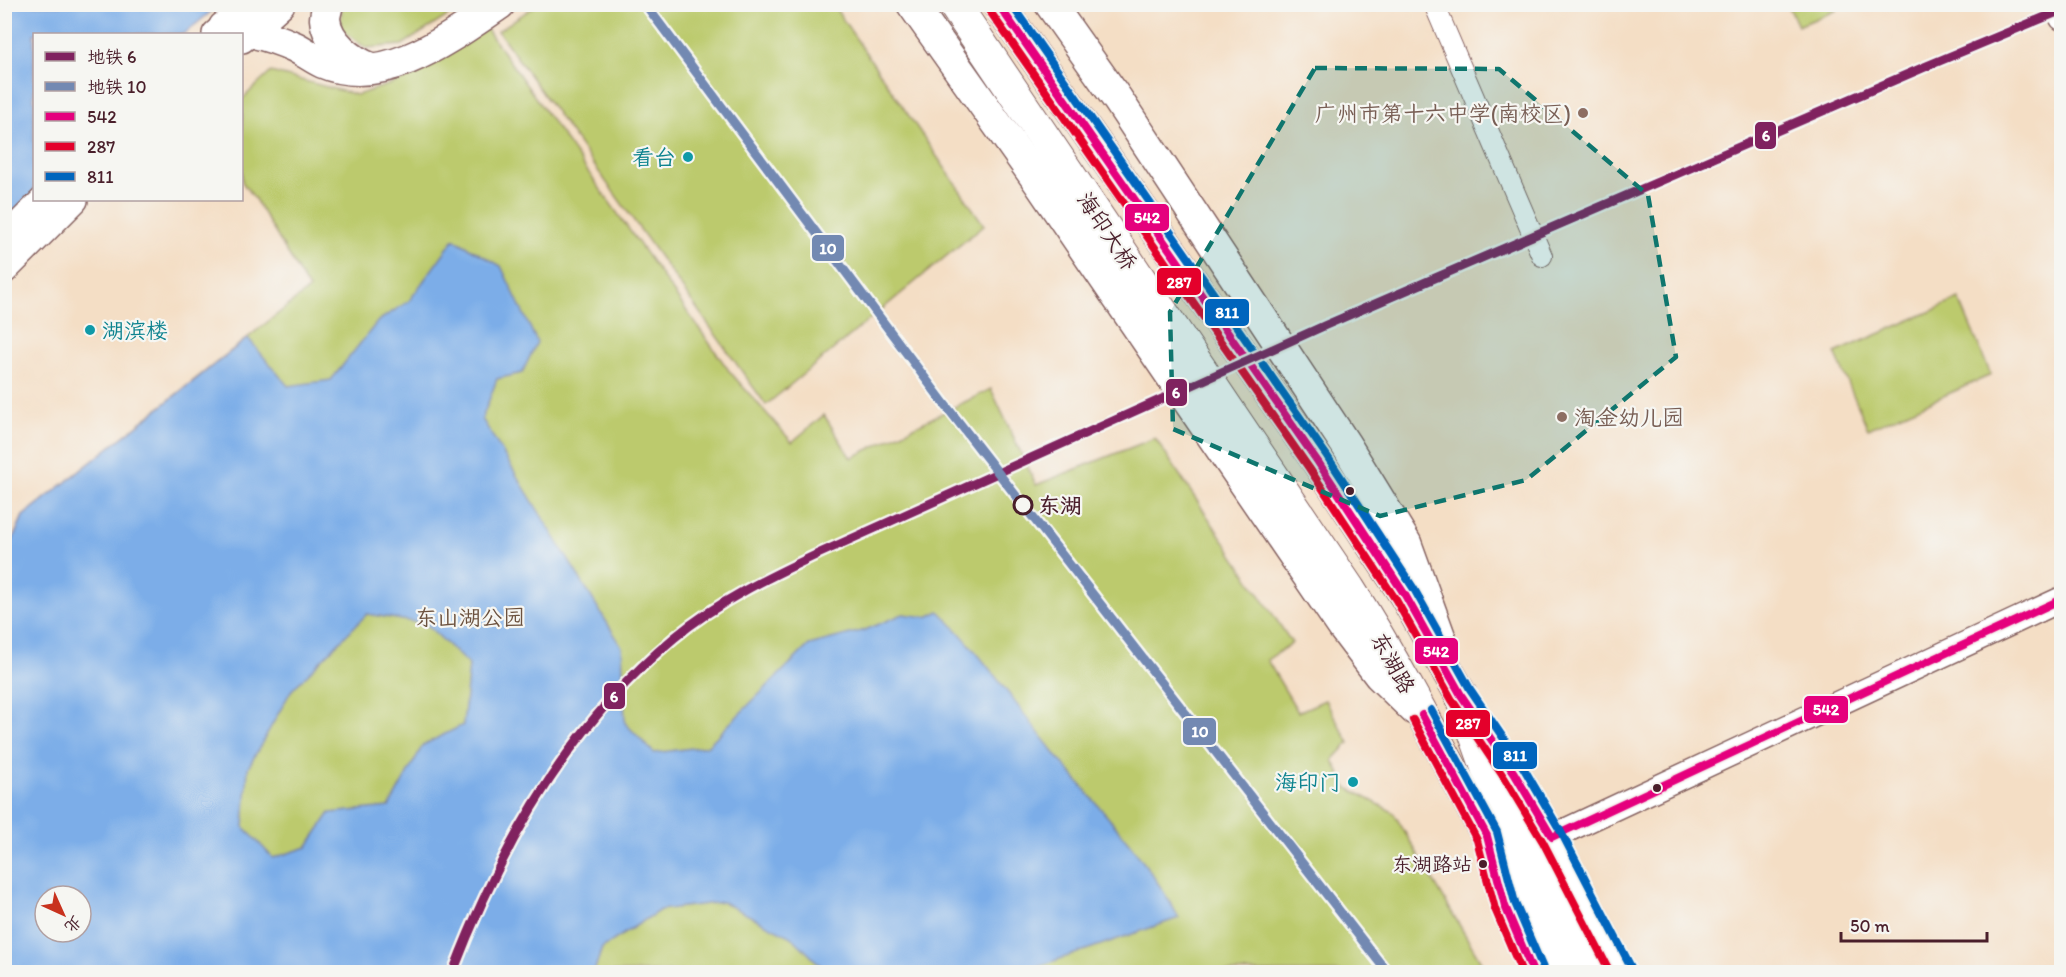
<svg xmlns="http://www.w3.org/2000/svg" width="2066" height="977" font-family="Itim,'LXGW WenKai TC',sans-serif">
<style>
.green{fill:#bcca6d;stroke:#83744c;stroke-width:1.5;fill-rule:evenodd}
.water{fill:#7cade8;stroke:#63668a;stroke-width:1.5;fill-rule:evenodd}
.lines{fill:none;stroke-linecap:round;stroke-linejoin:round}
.minor-casing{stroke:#866261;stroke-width:22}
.tertiary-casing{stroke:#866261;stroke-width:27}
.secondary-casing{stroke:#866261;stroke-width:30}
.primary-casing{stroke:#866261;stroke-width:33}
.trunk-casing{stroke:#866261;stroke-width:34}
.minor{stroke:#fff;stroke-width:20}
.tertiary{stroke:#fff;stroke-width:24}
.secondary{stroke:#fff;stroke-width:27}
.primary{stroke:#fff;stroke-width:30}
.trunk{stroke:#fff;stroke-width:32}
.bus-1-casing{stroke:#f6f6f2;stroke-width:12}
.bus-2-casing{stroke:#f6f6f2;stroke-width:12}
.bus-3-casing{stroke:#f6f6f2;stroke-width:12}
.bus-1{stroke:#e5007d;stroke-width:8}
.bus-2{stroke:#e4002b;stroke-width:8}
.bus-3{stroke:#0065bd;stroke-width:8}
.metro-1-casing{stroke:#f6f6f2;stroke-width:14}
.metro-2-casing{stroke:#f6f6f2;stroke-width:14}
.metro-1{stroke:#80225f;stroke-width:9}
.metro-2{stroke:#7389b2;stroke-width:9}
.marked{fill:#0f766e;fill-opacity:0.2;stroke:#0f766e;stroke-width:4.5;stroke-dasharray:12 8;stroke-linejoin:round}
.education-dot{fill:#8d6e63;stroke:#f6f6f2;stroke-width:2}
.culture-dot{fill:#0f9aa8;stroke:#f6f6f2;stroke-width:2}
.bus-dot{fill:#4a1f2b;stroke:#f6f6f2;stroke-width:2}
.stop-dot{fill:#f6f6f2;stroke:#4a1f2b;stroke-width:3}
.labels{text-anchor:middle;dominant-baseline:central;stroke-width:4.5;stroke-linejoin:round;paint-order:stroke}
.bus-label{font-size:20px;fill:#4a1f2b;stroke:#f6f6f2;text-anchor:end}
.education-label{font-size:22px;fill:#785e54;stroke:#f6f6f2;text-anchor:end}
.culture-label{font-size:22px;fill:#0d838f;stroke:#f6f6f2;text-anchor:end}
.street-label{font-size:22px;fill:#4a1f2b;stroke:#f6f6f2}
.stop-label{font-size:22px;font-weight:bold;fill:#4a1f2b;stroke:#f6f6f2;text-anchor:start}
.park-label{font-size:22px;fill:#6c523f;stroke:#f6f6f2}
.line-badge{stroke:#f6f6f2;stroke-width:2}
.badge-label{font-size:16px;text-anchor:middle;font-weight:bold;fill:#fff}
</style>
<rect width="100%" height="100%" fill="#f6f6f2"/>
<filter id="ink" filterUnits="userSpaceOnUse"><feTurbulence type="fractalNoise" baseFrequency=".0167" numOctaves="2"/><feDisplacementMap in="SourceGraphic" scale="12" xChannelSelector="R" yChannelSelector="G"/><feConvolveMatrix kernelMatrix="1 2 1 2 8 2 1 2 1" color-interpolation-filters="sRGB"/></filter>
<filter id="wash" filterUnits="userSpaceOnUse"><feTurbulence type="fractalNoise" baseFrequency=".008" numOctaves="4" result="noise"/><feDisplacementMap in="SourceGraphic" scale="24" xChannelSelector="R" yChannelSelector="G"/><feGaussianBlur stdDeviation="1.35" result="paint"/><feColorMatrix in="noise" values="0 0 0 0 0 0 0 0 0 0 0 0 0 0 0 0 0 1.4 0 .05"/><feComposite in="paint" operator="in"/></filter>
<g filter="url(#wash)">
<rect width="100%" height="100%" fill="#f4dec5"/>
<g class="green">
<polygon points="538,4 833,5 984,225 766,405 498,31"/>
<polygon points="342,5 465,5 402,45 366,48 340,29"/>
<polygon points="1788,5 1835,5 1837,10 1798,26"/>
<path d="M486 28 730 372 792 442 824 415 851 458 991 389 1036 485 1155 438 1292 643 1267 660 1298 712 1325 700 1349 743 1333 760 1346 787 1393 812 1487 972H5L4 560 23 516 309 289 255 199 242 182V99L271 72 357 95 409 78ZM45 896H81V932H45Z"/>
<polygon points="1959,299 1991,375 1868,429 1835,353"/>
</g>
<g class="water">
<polygon points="5,5 219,5 184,34 34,34 34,200 5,243"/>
<path d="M454 239 501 266 537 342 522 373 497 379 482 419 622 647 625 723 654 753 707 746 809 645 865 630 903 614 927 617 939 611C981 653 1015 704 1052 750 1096 805 1146 856 1179 918L1022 972H827L793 938 723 902 660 910 602 948 594 972H5L4 560 23 516 248 338 288 386 331 380 378 321 409 301ZM367 614 426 624 469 665 463 725 423 745 389 807 330 813 307 847 273 858 244 827 248 768 291 691ZM45 896H81V932H45Z"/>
</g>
</g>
<g filter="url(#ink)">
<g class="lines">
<defs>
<polyline id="minor" points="1434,4 1542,256"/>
<g id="tertiary">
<polyline points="2056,4 2062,18"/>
<polyline points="1552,837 2062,599"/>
</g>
<g id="secondary">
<polyline points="216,34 252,4"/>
<polyline points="242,39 281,4"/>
<polyline points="4,240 44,200"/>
<polyline points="4,270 74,200"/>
<path d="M1475 716C1532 797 1579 884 1622 972"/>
<polyline points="1493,860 1505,906 1533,972"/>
</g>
<g id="primary">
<path d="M328 4C327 9 325 15 325 19 327 42 352 61 371 68"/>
<polyline points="912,4 1037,180 1344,629 1379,675 1415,710"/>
<polyline points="1050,4 1118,100 1346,445 1406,543 1442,642"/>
<path d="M224 27C250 31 272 36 295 47 305 52 314 59 323 63 384 89 451 37 500 4"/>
</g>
<g id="trunk">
<path d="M954 4 1349 589C1395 661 1434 736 1474 811 1503 865 1534 917 1560 972"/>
<polyline points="998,4 1318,462 1405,595 1461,695 1489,773 1590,972"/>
</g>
</defs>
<use href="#minor" class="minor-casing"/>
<use href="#tertiary" class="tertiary-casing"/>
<use href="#secondary" class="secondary-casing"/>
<use href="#primary" class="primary-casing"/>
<use href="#trunk" class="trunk-casing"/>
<use href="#minor" class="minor"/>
<use href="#tertiary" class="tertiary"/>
<use href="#secondary" class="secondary"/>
<use href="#primary" class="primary"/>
<use href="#trunk" class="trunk"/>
<defs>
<g id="bus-1">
<polyline points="998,4 1318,462 1405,595 1461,695 1514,773 1552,837 2062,599"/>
<polyline points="1422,715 1487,836 1505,906 1533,972"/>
</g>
<g id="bus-2">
<polyline points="989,10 1309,468 1396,600 1452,700 1505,779 1543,842 1610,972"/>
<polyline points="1413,720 1477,840 1495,909 1522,972"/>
</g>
<g id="bus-3">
<polyline points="1011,4 1327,456 1414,589 1470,689 1523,767 1561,832 1631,967"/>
<polyline points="1431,710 1497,832 1515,903 1543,968"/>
</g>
</defs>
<use href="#bus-1" class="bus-1-casing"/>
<use href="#bus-2" class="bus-2-casing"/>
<use href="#bus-3" class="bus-3-casing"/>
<use href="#bus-1" class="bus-1"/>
<use href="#bus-2" class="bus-2"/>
<use href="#bus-3" class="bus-3"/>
<defs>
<path id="metro-1" d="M453 972C501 846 569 725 674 638 717 602 769 577 820 553L1326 325 1927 66 2062 10"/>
<polyline id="metro-2" points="645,4 943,402 1387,972"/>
</defs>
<use href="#metro-1" class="metro-1-casing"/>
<use href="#metro-2" class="metro-2-casing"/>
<use href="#metro-1" class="metro-1"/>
<use href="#metro-2" class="metro-2"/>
</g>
</g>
<path class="marked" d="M1315 68 1499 69 1648 195 1676 357 1526 480 1380 516 1173 429 1170 312Z"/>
<g class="education-dot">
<circle cx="1583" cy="113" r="6"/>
<circle cx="1562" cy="417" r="6"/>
</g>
<g class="culture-dot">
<circle cx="688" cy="157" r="6"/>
<circle cx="90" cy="330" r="6"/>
<circle cx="1353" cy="782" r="6"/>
</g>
<g class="bus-dot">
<circle cx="1350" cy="491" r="5"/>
<circle cx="1657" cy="788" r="5"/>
<circle cx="1483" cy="864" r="5"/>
</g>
<circle class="stop-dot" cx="1023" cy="505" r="9"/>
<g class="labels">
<g class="bus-label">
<text x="1472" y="864">东湖路站</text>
</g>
<g class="education-label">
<text x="1571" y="113">广州市第十六中学(南校区)</text>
<text x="1574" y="417" text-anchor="start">淘金幼儿园</text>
</g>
<g class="culture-label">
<text x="676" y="157">看台</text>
<text x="102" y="330" text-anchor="start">湖滨楼</text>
<text x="1341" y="782">海印门</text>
</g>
<g class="street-label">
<text transform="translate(1107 231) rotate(56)">海印大桥</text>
<text transform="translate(1393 663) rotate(61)">东湖路</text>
</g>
<g class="stop-label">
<text x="1038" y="505">东湖</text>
</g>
<g class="park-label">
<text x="470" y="617">东山湖公园</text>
</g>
</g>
<g class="line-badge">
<rect x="1754" y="121" width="23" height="29" rx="6" fill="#80225f"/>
<rect x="1124" y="203" width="46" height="29" rx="6" fill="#e5007d"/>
<rect x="811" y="234" width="34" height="28" rx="6" fill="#7389b2"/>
<rect x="1156" y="267" width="46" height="29" rx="6" fill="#e4002b"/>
<rect x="1204" y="298" width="46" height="29" rx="6" fill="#0065bd"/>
<rect x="1165" y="378" width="23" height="29" rx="6" fill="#80225f"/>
<rect x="1414" y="637" width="45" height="28" rx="6" fill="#e5007d"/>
<rect x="603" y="682" width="23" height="28" rx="6" fill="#80225f"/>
<rect x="1803" y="695" width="46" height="29" rx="6" fill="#e5007d"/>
<rect x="1445" y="709" width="46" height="29" rx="6" fill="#e4002b"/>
<rect x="1182" y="717" width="35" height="29" rx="6" fill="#7389b2"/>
<rect x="1492" y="741" width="46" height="29" rx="6" fill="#0065bd"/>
</g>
<g class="badge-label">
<text x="1766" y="141">6</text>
<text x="1147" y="223">542</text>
<text x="828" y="254">10</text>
<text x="1179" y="288">287</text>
<text x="1227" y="318">811</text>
<text x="1176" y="398">6</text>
<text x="1436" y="657">542</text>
<text x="614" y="702">6</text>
<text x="1826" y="715">542</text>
<text x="1468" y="729">287</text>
<text x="1200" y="737">10</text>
<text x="1515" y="761">811</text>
</g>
<rect width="2066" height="977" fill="none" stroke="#f6f6f2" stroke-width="24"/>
<rect x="33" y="33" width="210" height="168" fill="#f6f6f2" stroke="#b1a0a2" stroke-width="1.5"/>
<rect x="45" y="52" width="30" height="9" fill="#80225f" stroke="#b1a0a2" stroke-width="1.5"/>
<text x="87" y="63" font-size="18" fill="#4a1f2b">地铁 6</text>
<rect x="45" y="82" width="30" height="9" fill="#7389b2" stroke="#b1a0a2" stroke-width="1.5"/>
<text x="87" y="93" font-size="18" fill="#4a1f2b">地铁 10</text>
<rect x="45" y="112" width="30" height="9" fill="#e5007d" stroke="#b1a0a2" stroke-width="1.5"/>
<text x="87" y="123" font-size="18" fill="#4a1f2b">542</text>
<rect x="45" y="142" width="30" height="9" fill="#e4002b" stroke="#b1a0a2" stroke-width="1.5"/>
<text x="87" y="153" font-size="18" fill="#4a1f2b">287</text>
<rect x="45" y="172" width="30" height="9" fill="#0065bd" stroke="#b1a0a2" stroke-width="1.5"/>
<text x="87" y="183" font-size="18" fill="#4a1f2b">811</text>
<g transform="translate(63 914) rotate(135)"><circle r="28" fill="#f6f6f2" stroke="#b1a0a2" stroke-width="1.5"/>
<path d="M0-4.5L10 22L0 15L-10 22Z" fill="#c8321e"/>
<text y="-9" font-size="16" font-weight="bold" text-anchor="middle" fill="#4a1f2b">北</text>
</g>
<path d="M1841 932v9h146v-9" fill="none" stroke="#4a1f2b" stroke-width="3"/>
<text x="1850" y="932" font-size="18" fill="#4a1f2b" stroke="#f6f6f2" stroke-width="4.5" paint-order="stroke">50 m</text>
</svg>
